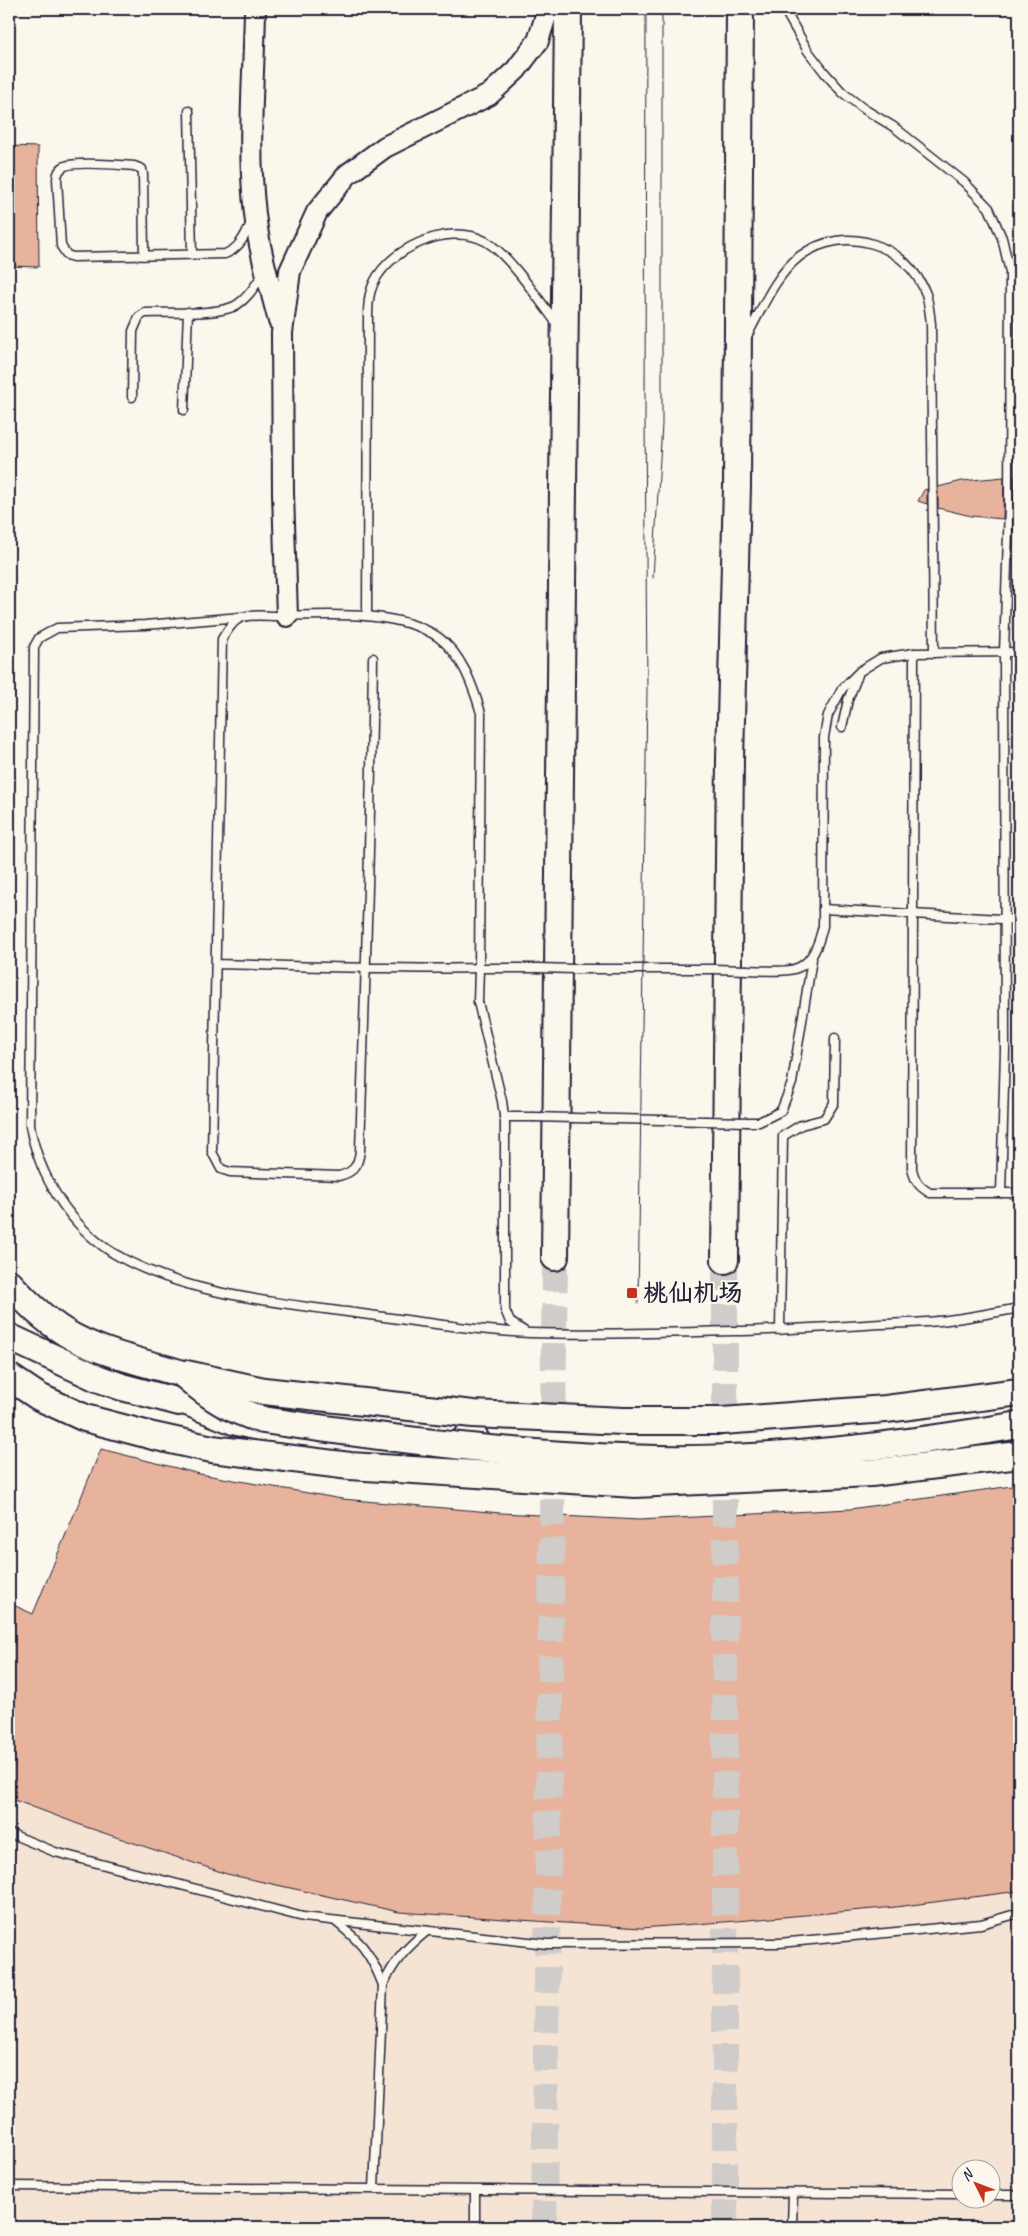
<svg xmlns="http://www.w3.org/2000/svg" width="1028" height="2236" font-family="Caveat,'LXGW WenKai TC',sans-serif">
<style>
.built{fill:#f5e3d4;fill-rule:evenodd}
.building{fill:#e8b39c;stroke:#22223b}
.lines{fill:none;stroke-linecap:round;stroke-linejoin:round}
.trunk-tunnel{stroke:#d0ccc9;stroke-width:26;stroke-dasharray:26 13;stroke-linecap:butt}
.service-casing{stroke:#22223b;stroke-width:11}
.tertiary-casing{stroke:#22223b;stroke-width:24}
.trunk-casing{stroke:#22223b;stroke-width:30}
.service{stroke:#fbf7ec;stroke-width:8}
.tertiary{stroke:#fbf7ec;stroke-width:20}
.trunk{stroke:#fbf7ec;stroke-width:26}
.tram{stroke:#22223b;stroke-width:1}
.service-bridge-casing{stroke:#22223b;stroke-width:11;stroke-linecap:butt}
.trunk-bridge-casing{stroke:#22223b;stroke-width:30;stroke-linecap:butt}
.service-bridge{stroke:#fbf7ec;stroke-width:8}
.trunk-bridge{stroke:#fbf7ec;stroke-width:26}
.poi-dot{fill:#c8321e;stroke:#fbf7ec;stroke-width:2}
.labels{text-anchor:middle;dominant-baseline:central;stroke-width:4;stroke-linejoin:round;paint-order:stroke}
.poi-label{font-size:25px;font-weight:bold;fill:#22223b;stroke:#fbf7ec;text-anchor:start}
</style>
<rect width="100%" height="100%" fill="#fbf7ec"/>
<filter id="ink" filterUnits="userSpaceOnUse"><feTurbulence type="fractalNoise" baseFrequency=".02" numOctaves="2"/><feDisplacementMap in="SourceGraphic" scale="10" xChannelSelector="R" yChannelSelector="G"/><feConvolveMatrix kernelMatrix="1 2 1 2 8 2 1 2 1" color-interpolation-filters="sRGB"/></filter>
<g filter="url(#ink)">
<path class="built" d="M101 1449 200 1474 342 1499 501 1513 639 1520 850 1509 1019 1485V2227H9V1603L33 1614ZM960 2168H990V2198H960Z"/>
<g class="building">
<polygon points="9,146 38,147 39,267 9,266"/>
<polygon points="1019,476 1019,521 1014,520 1015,477"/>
<polygon points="1004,477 1003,519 971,516 938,508 938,487 962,481"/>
<polygon points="927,489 927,504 918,501 924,490"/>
<polygon points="101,1449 200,1474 342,1499 501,1513 639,1520 850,1509 1019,1485 1019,1891 896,1907 737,1921 641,1928 399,1912 227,1874 86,1827 9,1798 9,1603 33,1614"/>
</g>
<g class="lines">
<g class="trunk-tunnel">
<polyline points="544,2227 555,1257"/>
<polyline points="725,2227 725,1260"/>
</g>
<defs>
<g id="service">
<polyline points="784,9 808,51 825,73 842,92 864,109 894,127 964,182 989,208 1002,238 1010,272 1009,506 1004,652 1005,1050 1001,1193"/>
<polyline points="189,111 192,254"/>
<path d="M144 256 143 174 142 169 134 166C119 165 77 161 65 166 59 169 57 173 57 179L61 246 67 255 73 257 225 254C240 248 244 237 251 223"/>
<path d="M746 338C761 311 775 275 800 256 845 223 907 244 926 294 929 304 930 314 931 324L934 653"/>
<path d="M132 397 133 331 139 317 145 313C167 312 222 316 238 304 249 297 256 284 263 274"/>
<polyline points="184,410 188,312"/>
<path d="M367 616 368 317C368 308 368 299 371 290 383 250 448 221 485 241 508 253 541 303 558 325"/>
<path d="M241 617 145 625 57 628 39 638 34 647 30 1126C39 1176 69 1225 113 1253 180 1293 271 1302 347 1312 408 1320 469 1330 530 1333 598 1335 666 1333 735 1331 783 1330 832 1327 880 1324 905 1323 931 1323 955 1319 977 1316 998 1312 1019 1308"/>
<path d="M914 653 912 1169C915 1181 918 1186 930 1193H1019"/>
<polyline points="842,727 848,700 858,675"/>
<polyline points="823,909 1019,920"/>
<path d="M216 964C303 966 391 970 479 968L481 713C473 686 462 654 438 637 398 609 325 615 277 616 267 616 252 614 243 617 233 620 227 631 222 639L212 1152 221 1169 230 1172 339 1176C354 1172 358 1166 360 1151 365 987 371 823 373 658"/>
<polyline points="574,969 713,969"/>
<path d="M747 970C792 971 811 978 823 926L824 737 828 715 842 689 860 671 881 658 914 653 1019 652"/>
<polyline points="504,1117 533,1117"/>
<polyline points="574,1118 705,1121"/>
<polyline points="748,1122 759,1122 781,1111 792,1083 812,959"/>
<polyline points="780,1330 783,1136 801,1125 824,1119 834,1103 835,1038"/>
<polyline points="524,1331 510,1322 505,1310 505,1123 502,1101 478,1002 479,968 538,968"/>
<polyline points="9,1833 55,1852 303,1917 547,1944 779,1943 981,1924 1019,1913"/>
<path d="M335 1921C362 1943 370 1952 383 1985L374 2189"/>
<path d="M383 1985C395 1960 406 1948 427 1931"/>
<polyline points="9,2186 960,2194"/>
<polyline points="990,2195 1019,2195"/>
<polyline points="475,2227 475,2191"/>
<polyline points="792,2227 793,2193"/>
</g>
<g id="tertiary">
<path d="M255 9C254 77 247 146 255 214 259 250 270 286 279 321"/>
<polyline points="287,616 283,493 282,333 290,271 317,212 348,174 385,147 489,95 516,70 538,41 548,9"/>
<polyline points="179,1402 233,1424 297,1440 434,1460"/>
<polyline points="271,1410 446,1423"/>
<polyline points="497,1427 670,1441 934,1423 1019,1404"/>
</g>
<g id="trunk">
<polyline points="555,1257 568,9"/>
<polyline points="725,1260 730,759 737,486 740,9"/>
<path d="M9 1283C27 1303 49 1324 73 1337 107 1355 146 1363 183 1374"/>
<polyline points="9,1337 97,1378 122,1387 179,1402"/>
</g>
</defs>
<use href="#service" class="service-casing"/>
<use href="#tertiary" class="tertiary-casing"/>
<use href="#trunk" class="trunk-casing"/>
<use href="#service" class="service"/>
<use href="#tertiary" class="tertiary"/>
<use href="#trunk" class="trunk"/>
<g class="tram">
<polyline points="653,578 662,424 662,9"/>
<polyline points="638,1303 647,691 645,412 646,9"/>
</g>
<defs>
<g id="service-bridge">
<polyline points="538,968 574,969"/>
<polyline points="713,969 747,970"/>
<polyline points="533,1117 574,1118"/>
<polyline points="705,1121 748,1122"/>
</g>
<g id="trunk-bridge">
<path d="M183 1374C210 1397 228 1409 263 1420 394 1439 526 1457 658 1459 780 1461 900 1445 1019 1425"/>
<polyline points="186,1374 264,1391 473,1414 623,1421 722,1421 886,1409 1019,1392"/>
<polyline points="9,1377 39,1397 85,1418 153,1436 212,1449 350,1466 635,1484 871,1473 1019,1455"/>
</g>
</defs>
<use href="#service-bridge" class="service-bridge-casing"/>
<use href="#trunk-bridge" class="trunk-bridge-casing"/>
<use href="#service-bridge" class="service-bridge"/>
<use href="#trunk-bridge" class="trunk-bridge"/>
</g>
</g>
<rect class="poi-dot" x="626" y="1287" width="12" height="12" rx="2.5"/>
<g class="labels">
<g class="poi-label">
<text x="643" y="1293">桃仙机场</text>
</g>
</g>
<rect width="1028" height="2236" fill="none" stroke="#fbf7ec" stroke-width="30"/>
<rect x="15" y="15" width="998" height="2206" fill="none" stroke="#22223b" stroke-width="2" filter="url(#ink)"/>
<g transform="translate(976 2184) rotate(312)"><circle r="24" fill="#fbf7ec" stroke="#a4a2a5"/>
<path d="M0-4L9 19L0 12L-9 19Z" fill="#c8321e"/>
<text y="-8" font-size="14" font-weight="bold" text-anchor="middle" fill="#22223b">N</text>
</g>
</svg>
